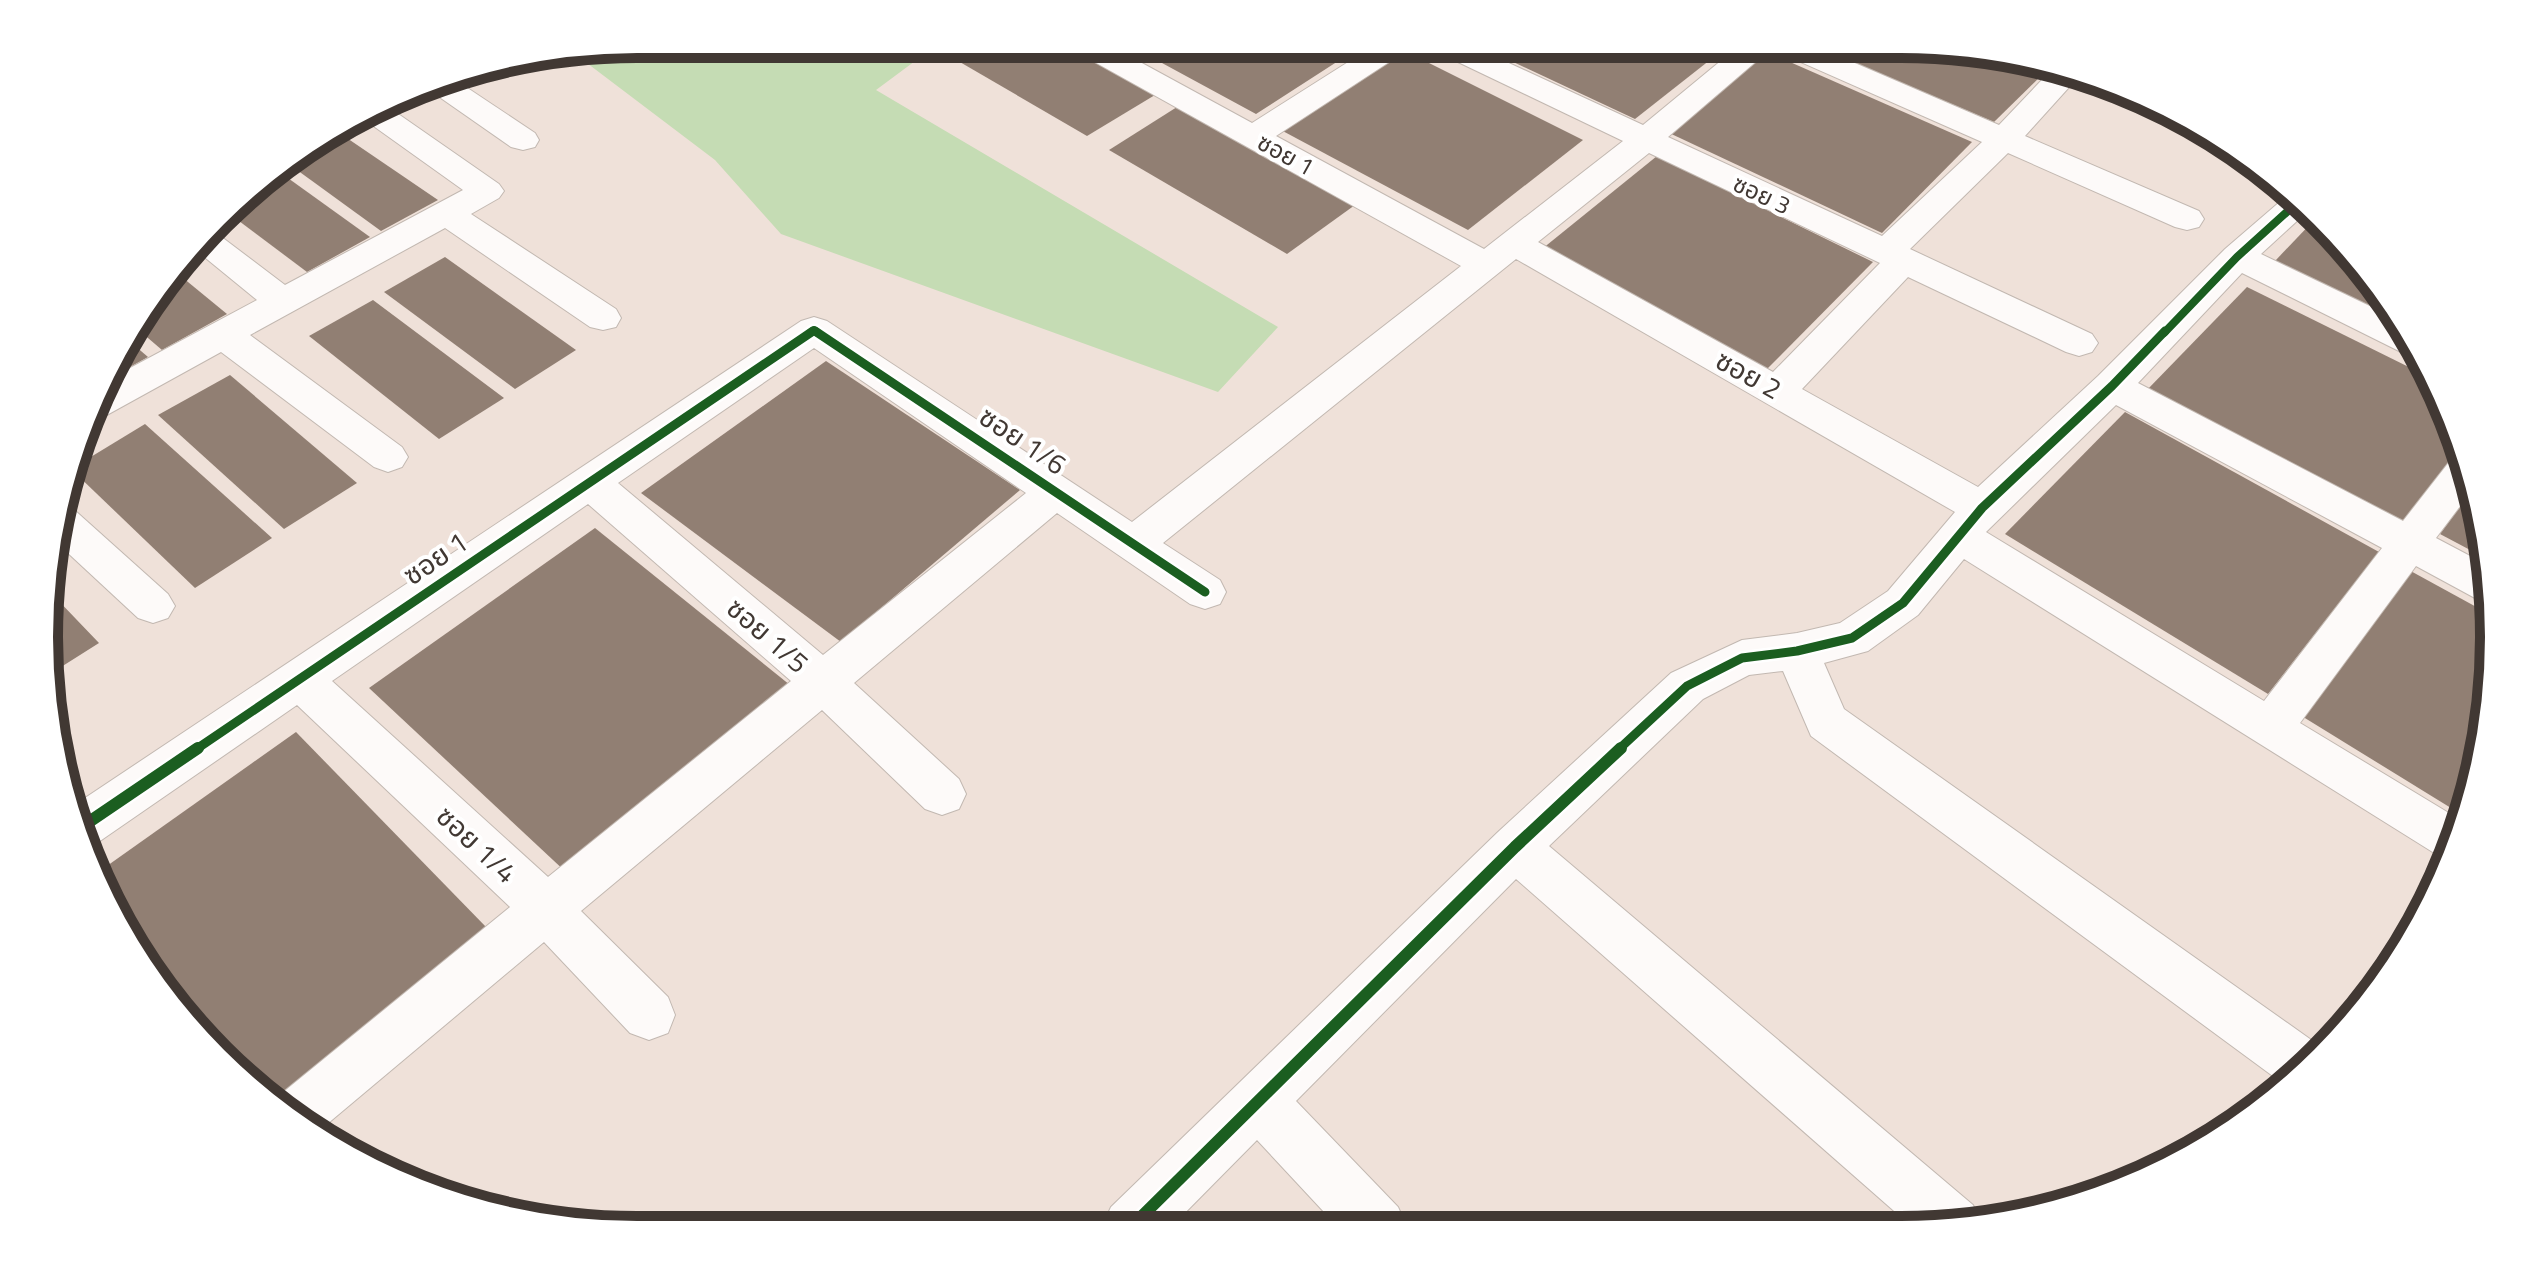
<svg xmlns="http://www.w3.org/2000/svg" width="2538" height="1274" font-family="'Titillium Web','Noto Sans Thai',sans-serif">
<style>
.green{fill:#c5dcb4}
.building{fill:#917f73}
.lines{fill:none;stroke-linecap:round;stroke-linejoin:round}
.minor-casing{stroke:#c2b8b1;stroke-width:2}
.minor{fill:#fdfaf9;fill-rule:evenodd}
.cycleway-far2-casing{stroke:#fff;stroke-width:12}
.cycleway-far1-casing{stroke:#fff;stroke-width:14}
.cycleway-casing{stroke:#fff;stroke-width:17}
.cycleway-far2{stroke:#1b5e20;stroke-width:8}
.cycleway-far1{stroke:#1b5e20;stroke-width:9}
.cycleway{stroke:#1b5e20;stroke-width:12}
.labels{text-anchor:middle;dominant-baseline:central;stroke-width:8;stroke-linejoin:round;paint-order:stroke}
.far-street-label{font-size:24px;fill:#413833;stroke:#fff}
.street-label{font-size:28px;fill:#413833;stroke:#fff}
.rim{fill:none;stroke:#413833;stroke-width:10}
</style>
<rect width="100%" height="100%" fill="#efe1d9"/>
<polygon class="green" points="637,44 938,44 876,90 1278,327 1218,392 781,234 715,160 575,54"/>
<g class="building">
<polygon points="939,44 1064,44 1155,95 1087,136 934,47"/>
<polygon points="1127,44 1262,45 1363,45 1256,114"/>
<polygon points="1477,45 1729,45 1635,119"/>
<polygon points="1812,45 1939,45 2053,64 1994,122"/>
<polygon points="1401,49 1583,140 1468,230 1279,129"/>
<polygon points="1765,51 1972,142 1882,233 1665,131"/>
<polygon points="1177,107 1355,205 1287,254 1109,150"/>
<polygon points="341,134 438,200 381,231 286,162"/>
<polygon points="1657,156 1873,262 1767,369 1542,249"/>
<polygon points="274,168 370,237 307,272 231,215"/>
<polygon points="2316,218 2347,246 2400,321 2275,261"/>
<polygon points="445,257 576,350 515,389 384,292"/>
<polygon points="177,273 227,314 162,350 134,326 144,308"/>
<polygon points="2247,287 2431,378 2462,446 2398,527 2146,391"/>
<polygon points="373,300 504,398 439,439 309,336"/>
<polygon points="127,339 148,357 105,381 121,350"/>
<polygon points="826,361 1020,490 841,642 641,493"/>
<polygon points="230,375 357,483 284,529 158,415"/>
<polygon points="2125,412 2379,552 2268,694 2005,534"/>
<polygon points="145,424 272,538 195,588 71,469"/>
<polygon points="2473,489 2489,559 2489,560 2440,534"/>
<polygon points="595,528 790,685 568,874 369,688"/>
<polygon points="2407,569 2491,615 2493,675 2474,790 2464,816 2300,715"/>
<polygon points="53,595 99,643 50,674 51,650"/>
<polygon points="296,732 487,928 281,1102 218,1057 105,899 97,873"/>
</g>
<g class="lines">
<defs>
<g id="minor">
<path d="M1069 44H1107L1252 123 1375 45H1410L1406 51 1276 136 1484 249 1623 141 1435 51 1431 45H1470L1643 125 1740 45H1813L1999 125 2056 65 2081 74 2025 136 2199 211 2204 219 2199 227 2187 230 2175 227 2008 153 1910 249 2092 334 2098 343 2092 352 2079 356 2066 352 1908 277 1802 389 1978 487 2098 376 2225 249 2290 193 2309 210 2261 254 2401 321 2421 355 2403 353 2242 273 2138 383 2403 521 2453 457 2464 453 2473 489 2436 538 2489 566 2490 603 2475 598 2416 566 2300 723 2462 821 2447 861 1964 559 1918 615 1868 651 1824 663 1844 709 2324 1049 2285 1085 1811 736 1783 671 1749 675 1703 699 1549 846 1973 1205 1981 1224 1910 1225 1516 879 1296 1101 1398 1207 1407 1227H1338L1257 1140 1171 1227H1102L1111 1207 1498 832 1671 673 1742 640 1797 633 1840 623 1888 591 1955 512 1516 259 1163 543 1220 580 1226 592 1220 604 1205 609 1190 604 1057 513 854 683 959 779 966 794 959 809 942 815 925 809 822 710 581 911 668 997 675 1015 668 1033 649 1040 630 1033 544 942 320 1130 276 1098 510 907 297 705 100 841 89 845 76 804 801 321 814 317 827 321 1132 522 1461 266 1073 50ZM1773 47 1776 51 1982 142 1882 236 1668 137ZM1649 153 1880 263 1773 372 1538 242ZM814 348 1026 493 823 655 618 483ZM2116 405 2382 548 2264 701 1986 532ZM588 504 791 681 548 877 332 681Z"/>
<polygon points="448,75 535,133 539,140 535,147 523,150 511,147 425,87"/>
<polygon points="384,109 394,111 499,184 504,191 499,198 471,214 616,309 621,318 616,327 603,330 590,327 445,228 250,335 402,447 408,457 402,467 388,472 374,467 221,352 105,416 87,418 104,382 257,300 197,251 215,232 285,285 463,190 372,125 367,118"/>
<polygon points="61,504 71,507 168,594 175,606 168,618 153,623 138,618 55,541 55,521"/>
</g>
</defs>
<use href="#minor" class="minor-casing"/>
<use href="#minor" class="minor"/>
<defs>
<g id="cycleway-far2">
<polyline points="810,333 814,330 818,333"/>
<polyline points="2164,333 2237,257 2299,201"/>
</g>
<g id="cycleway-far1">
<polyline points="815,331 1205,592"/>
<polyline points="195,750 813,331"/>
<polyline points="1618,750 1687,686 1742,658 1797,651 1852,638 1903,603 1982,508 2112,386 2165,331"/>
</g>
<g id="cycleway">
<polyline points="83,826 198,748"/>
<polyline points="1131,1227 1515,847 1621,748"/>
</g>
</defs>
<use href="#cycleway-far2" class="cycleway-far2-casing"/>
<use href="#cycleway-far1" class="cycleway-far1-casing"/>
<use href="#cycleway" class="cycleway-casing"/>
<use href="#cycleway-far2" class="cycleway-far2"/>
<use href="#cycleway-far1" class="cycleway-far1"/>
<use href="#cycleway" class="cycleway"/>
</g>
<g class="labels">
<g class="far-street-label">
<text transform="translate(1286 154) rotate(29)">ซอย 1</text>
<text transform="translate(1762 194) rotate(25)">ซอย 3</text>
</g>
<g class="street-label">
<text transform="translate(1749 374) rotate(29)">ซอย 2</text>
<text transform="translate(1023 440) rotate(34)">ซอย 1/6</text>
<text transform="translate(435 558) rotate(-34)">ซอย 1</text>
<text transform="translate(768 635) rotate(41)">ซอย 1/5</text>
<text transform="translate(477 844) rotate(43)">ซอย 1/4</text>
</g>
</g>
<path d="M0 0H2538V1274H0ZM637 58H1901A579 579 0 0 1 2480 637V637A579 579 0 0 1 1901 1216H637A579 579 0 0 1 58 637V637A579 579 0 0 1 637 58Z" fill="#fff" fill-rule="evenodd"/>
<path class="rim" d="M637 58H1901A579 579 0 0 1 2480 637V637A579 579 0 0 1 1901 1216H637A579 579 0 0 1 58 637V637A579 579 0 0 1 637 58Z"/>
</svg>
